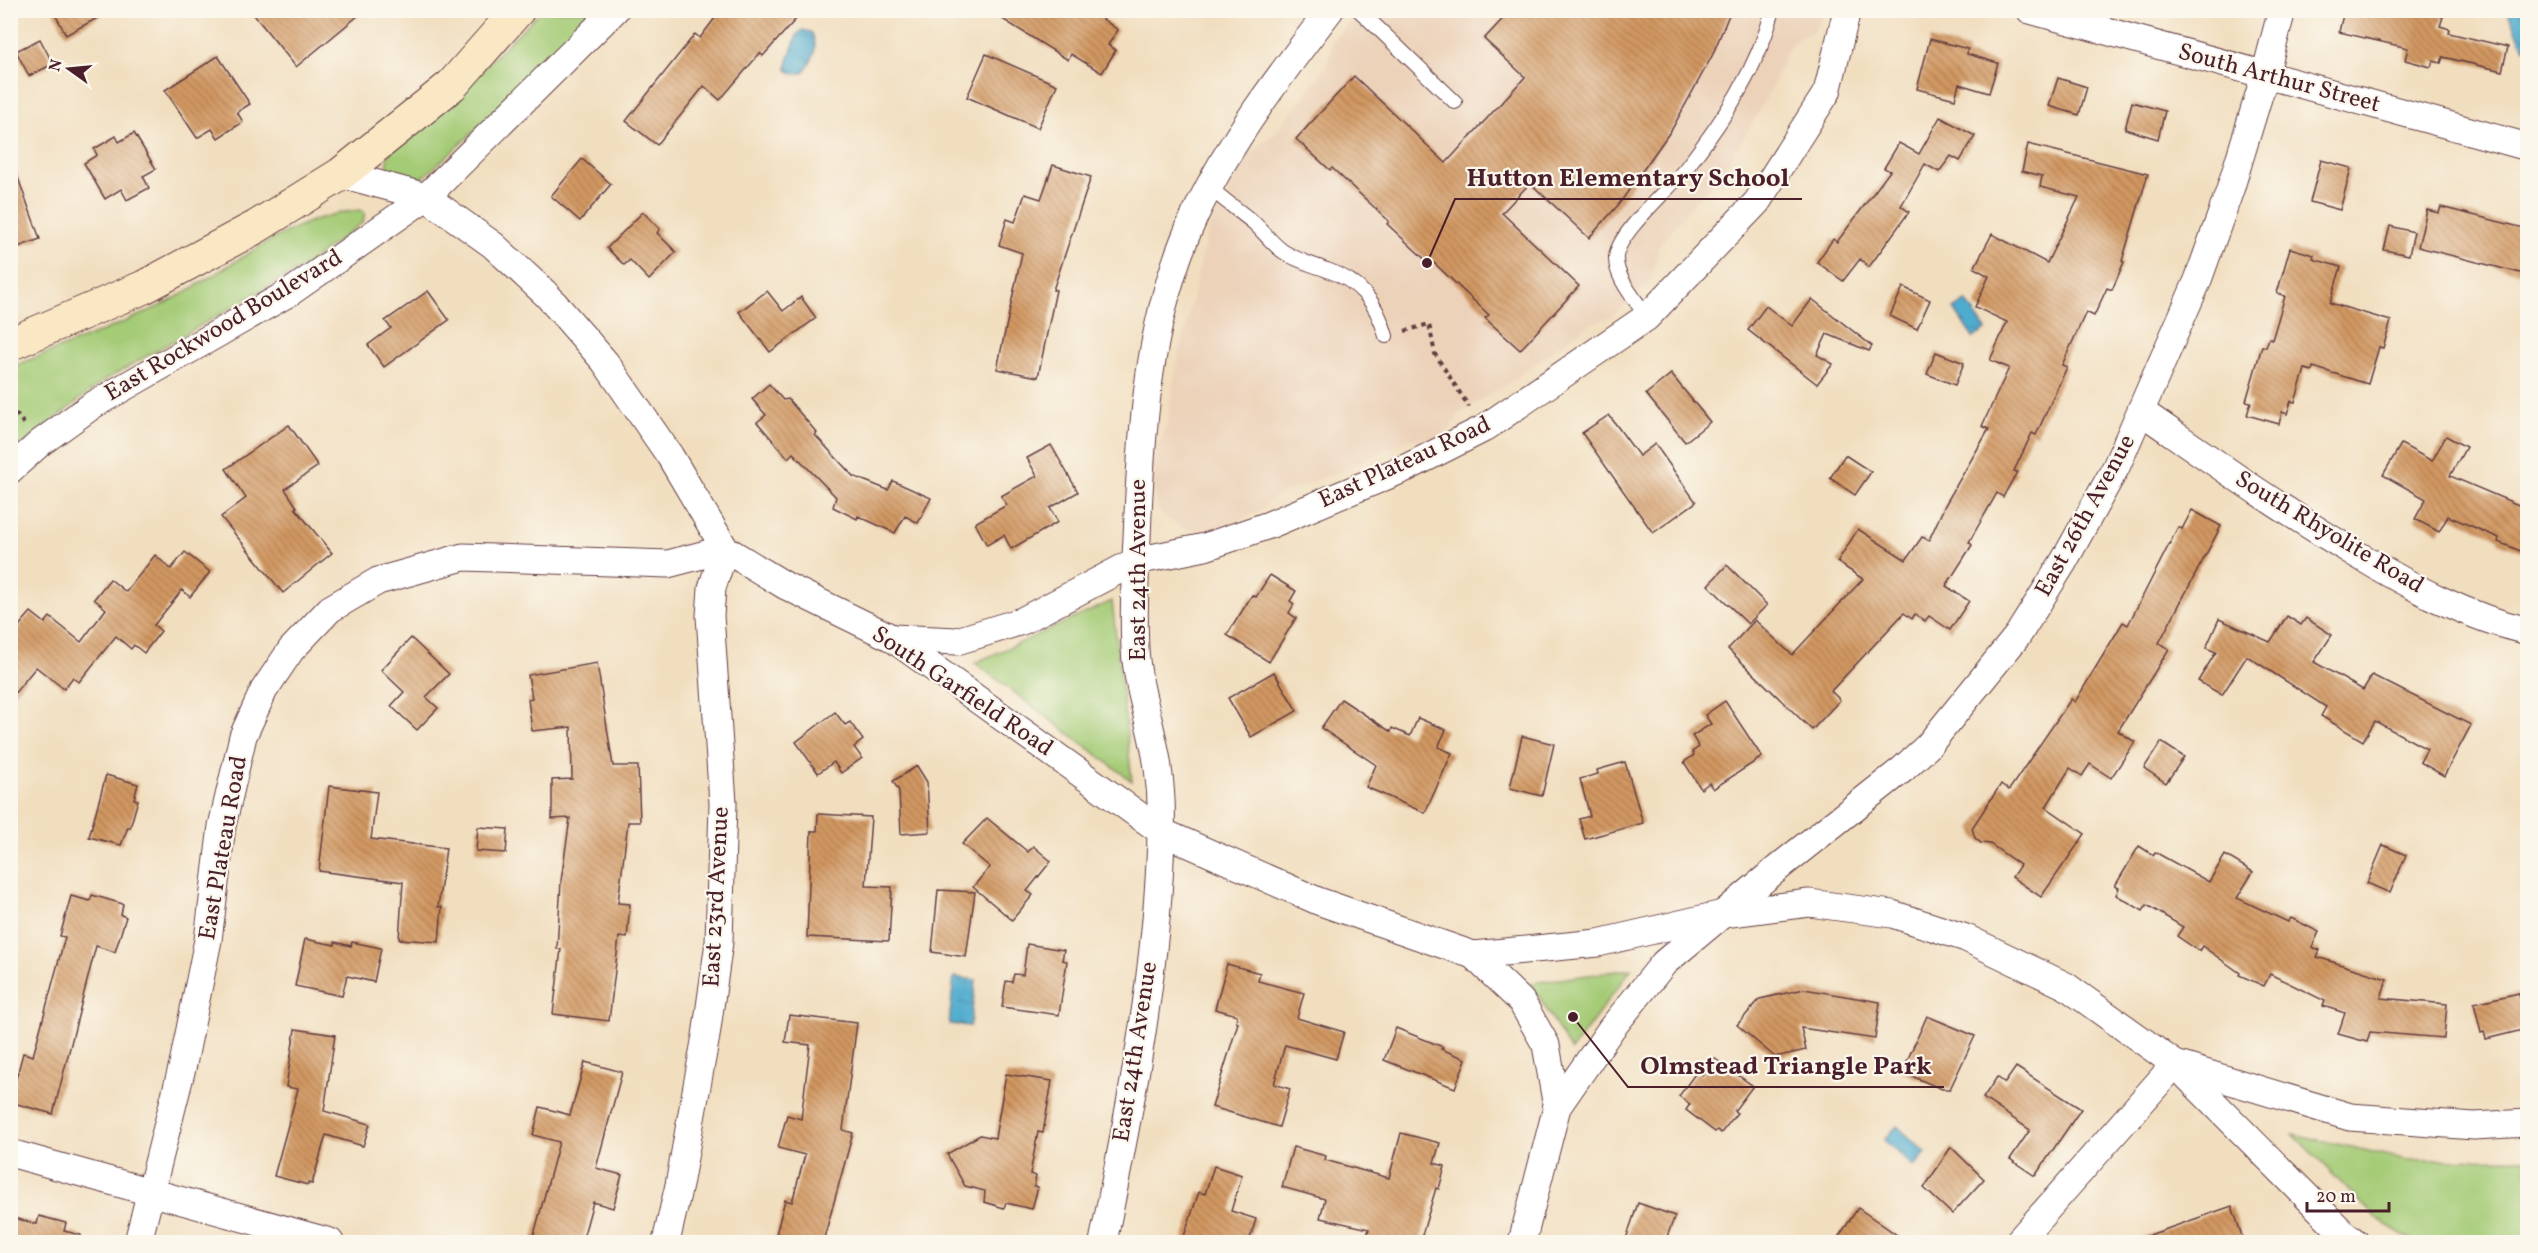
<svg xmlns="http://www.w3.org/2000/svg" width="2538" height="1253" font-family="Vollkorn,serif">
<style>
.built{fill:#ecd2b9}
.park{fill:#a4cb76;stroke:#777550;stroke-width:1.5}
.water{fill:url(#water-ripples);stroke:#4c667c;stroke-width:1.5}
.building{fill:url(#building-back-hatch)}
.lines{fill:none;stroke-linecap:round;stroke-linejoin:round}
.lane-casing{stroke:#633c41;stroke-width:16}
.street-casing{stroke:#633c41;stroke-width:29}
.secondary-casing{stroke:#633c41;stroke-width:35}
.path{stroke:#633c41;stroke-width:4;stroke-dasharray:4.5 4.5;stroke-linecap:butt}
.lane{stroke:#fff;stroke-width:14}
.street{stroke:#fff;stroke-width:27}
.secondary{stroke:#fae7c3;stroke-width:33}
.labels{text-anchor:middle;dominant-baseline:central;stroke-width:4.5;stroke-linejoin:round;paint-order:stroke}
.street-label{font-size:24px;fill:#4a1f2b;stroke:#fbf7ec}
.leader{fill:none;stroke:#4a1f2b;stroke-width:2}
.callout-dot{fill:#4a1f2b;stroke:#fbf7ec;stroke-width:2}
.callout-label{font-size:26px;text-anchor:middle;font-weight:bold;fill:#4a1f2b;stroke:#fbf7ec;stroke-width:4.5;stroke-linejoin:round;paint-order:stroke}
</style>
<defs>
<pattern id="water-ripples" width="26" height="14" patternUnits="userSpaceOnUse" patternTransform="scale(1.5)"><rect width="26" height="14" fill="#4facce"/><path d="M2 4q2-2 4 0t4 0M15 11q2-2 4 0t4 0" fill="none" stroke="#448ba7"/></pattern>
<pattern id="building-back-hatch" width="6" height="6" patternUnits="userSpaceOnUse" patternTransform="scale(1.5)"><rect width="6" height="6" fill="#d29862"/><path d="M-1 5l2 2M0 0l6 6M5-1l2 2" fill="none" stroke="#ac7b51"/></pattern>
</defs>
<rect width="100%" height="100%" fill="#fbf7ec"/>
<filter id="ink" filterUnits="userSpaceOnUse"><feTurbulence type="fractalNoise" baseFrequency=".0167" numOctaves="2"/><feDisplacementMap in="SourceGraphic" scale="12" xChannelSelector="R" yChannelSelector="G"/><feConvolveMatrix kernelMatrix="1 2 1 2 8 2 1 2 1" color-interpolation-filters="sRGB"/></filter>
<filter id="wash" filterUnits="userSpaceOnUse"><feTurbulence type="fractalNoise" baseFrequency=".008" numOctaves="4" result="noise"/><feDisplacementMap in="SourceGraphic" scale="24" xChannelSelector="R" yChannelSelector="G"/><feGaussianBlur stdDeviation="1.35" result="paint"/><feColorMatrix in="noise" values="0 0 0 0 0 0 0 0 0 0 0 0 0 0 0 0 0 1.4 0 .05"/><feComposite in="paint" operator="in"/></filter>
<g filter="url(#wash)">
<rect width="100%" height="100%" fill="#f1debf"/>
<polygon class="built" points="1358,11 1823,11 1821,20 1813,31 1794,41 1788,50 1770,91 1742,141 1721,172 1658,246 1651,281 1613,316 1588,325 1507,384 1461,412 1448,431 1441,435 1433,439 1409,439 1347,468 1277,496 1257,513 1208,533 1184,529 1161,514 1155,501 1153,484 1155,452 1168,421 1173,383 1207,233 1248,152 1274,135 1327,65 1333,41"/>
<g class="park">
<path d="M541 11H598L480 126 425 176C411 183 401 180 389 170L387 160 390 151 486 65Z"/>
<path d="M361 210 365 213 363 222 303 267 103 381 11 454 10 384 12 381 10 369 14 366C65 346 117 327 166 303 230 270 287 216 361 210Z"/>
<polygon points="1112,601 1132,781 975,663"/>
<polygon points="1631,969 1571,1051 1531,983"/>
<polygon points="2293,1134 2408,1160 2527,1159 2528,1229 2523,1242 2415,1242 2378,1220"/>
</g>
<g class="water">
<polygon points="2507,11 2527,11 2527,46 2524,48"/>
<path d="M803 30 812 33C819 49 813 60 803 73L794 74 787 70C786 58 794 47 797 35Z"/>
<polygon points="1966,301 1986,330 1973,338 1954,309"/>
<polygon points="954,977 976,980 970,1026 949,1024"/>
<polygon points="1897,1126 1926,1153 1914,1167 1884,1140"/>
</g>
<g id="blocks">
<g class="building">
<polygon points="53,10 112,10 66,35"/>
<polygon points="250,10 365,10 296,67"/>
<polygon points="721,10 804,10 763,56 760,53 720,100 704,86 657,145 626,121 695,34 700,38"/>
<polygon points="988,10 1090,10 1118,30 1108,45 1116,50 1102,73 1071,54 1068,60"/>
<polygon points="1511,10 1731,10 1712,56 1672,129 1619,204 1589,238 1530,183 1502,213 1579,286 1520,350 1485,318 1489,315 1434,263 1431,265 1387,224 1389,221 1332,168 1330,170 1296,139 1354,76 1446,163 1525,77 1484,39"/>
<polygon points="2344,10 2418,10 2443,17 2440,26 2450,29 2449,33 2508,47 2502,71 2443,57 2441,63 2433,61 2431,67 2405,60 2408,48 2339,32"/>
<polygon points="40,39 53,64 29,76 16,51"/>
<polygon points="1930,39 1968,49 1967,54 1998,63 1989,93 1959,84 1955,99 1917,89"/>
<polygon points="986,54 1057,85 1038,128 967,97"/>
<polygon points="218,56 250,104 237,112 243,122 218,138 212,129 197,138 165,90"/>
<polygon points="2058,78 2087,87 2079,115 2049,106"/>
<polygon points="2132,102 2165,111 2158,139 2125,129"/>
<polygon points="1940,117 1975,136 1960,161 1951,156 1939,172 1925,164 1901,206 1909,212 1869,267 1860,259 1843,281 1817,262 1833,239 1837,242 1890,171 1884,168 1899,143 1919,154"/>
<polygon points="134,133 156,169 143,176 149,188 127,200 121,189 105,199 84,163 97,155 94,149 116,136 119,142"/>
<polygon points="2028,144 2148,174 2122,261 2124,262 2112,290 2107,288 2094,316 2086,312 2062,365 2067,367 2036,435 2032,433 2014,471 2017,472 2003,497 1997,493 1969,542 1972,545 1946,586 1969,601 1950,630 1929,616 1925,621 1915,614 1912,619 1904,613 1831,691 1840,700 1812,730 1728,649 1755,620 1792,655 1863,579 1837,562 1858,529 1906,560 1922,537 1929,540 1945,505 1989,429 1982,426 2009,368 1990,360 2007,322 1975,307 1989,276 1974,268 1992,234 2047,263 2079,197 2040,187 2042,176 2022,171"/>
<polygon points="582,159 611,184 580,221 551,196"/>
<polygon points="2321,160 2351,168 2340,210 2310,202"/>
<polygon points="13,164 40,239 10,250 10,165"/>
<polygon points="1053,165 1091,177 1053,290 1056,290 1038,377 997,369 1022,253 999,245 1007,219 1015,222 1025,194 1041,199"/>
<polygon points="2441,207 2528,229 2528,275 2418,247 2427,210 2439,213"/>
<polygon points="643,212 660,229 657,233 676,252 649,280 630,260 624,265 607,248"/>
<polygon points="2390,226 2414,232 2409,255 2384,250"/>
<polygon points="2290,248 2314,255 2313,259 2341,267 2330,303 2391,321 2383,348 2379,347 2368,384 2313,367 2312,371 2305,369 2295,402 2291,401 2287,414 2282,412 2279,424 2247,415 2251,402 2246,401 2262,346 2266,347 2269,338 2272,340 2285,296 2277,293"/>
<polygon points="1903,287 1930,300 1917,329 1890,316"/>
<polygon points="428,291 449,320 384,367 368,345 391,328 385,321"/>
<polygon points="767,291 783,311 801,297 816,318 770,352 739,312"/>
<polygon points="1812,299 1872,346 1869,351 1827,334 1817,355 1833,364 1817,384 1748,330 1766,306 1792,326"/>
<polygon points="1936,352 1964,363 1955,385 1927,374"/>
<polygon points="1671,374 1710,422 1685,442 1646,394"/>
<polygon points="769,384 783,400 788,399 817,433 815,435 853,476 888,490 893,481 931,498 918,523 905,516 895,533 858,516 857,519 833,507 836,497 793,453 788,458 757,422 766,415 752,399"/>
<polygon points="1609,415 1639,456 1655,444 1696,502 1653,533 1582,433"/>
<polygon points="289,425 318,466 285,489 297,507 295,508 332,553 283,593 221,517 246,498 226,469"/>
<polygon points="2446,436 2466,447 2450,476 2528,509 2528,554 2498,542 2499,538 2448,516 2439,532 2415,519 2426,499 2383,475 2401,444 2432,461"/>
<polygon points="1051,445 1078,492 1050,508 1058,522 1011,549 1004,535 987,545 975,523 1007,505 1001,496 1037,476 1027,458"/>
<polygon points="1845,455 1871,472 1855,495 1830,478"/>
<polygon points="2192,510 2221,526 2159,643 2169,649 2118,731 2135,742 2111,778 2090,764 2082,776 2070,768 2046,807 2085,834 2041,897 2012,877 2020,865 1990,844 1981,843 1975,838 1972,828 2001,784 2009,790 2071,699 2075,702 2123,622 2128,625 2178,527 2182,529"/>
<polygon points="185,552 210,572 190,597 182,590 154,625 161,631 144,653 134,645 131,649 116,636 79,682 73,677 64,689 36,667 10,699 10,636 31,612 45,623 50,617 81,642 106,609 94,599 110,579 126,592 155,555 171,569"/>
<polygon points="1727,565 1767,605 1748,624 1708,585"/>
<polygon points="1270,575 1296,591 1290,601 1294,604 1289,613 1296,618 1269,662 1227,635 1252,595 1256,597"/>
<polygon points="2287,616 2301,625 2306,618 2332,635 2314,662 2363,690 2372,675 2471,725 2444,776 2420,762 2427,749 2375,721 2363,741 2321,716 2326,707 2247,656 2222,695 2198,681 2216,652 2206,648 2219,619 2270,642"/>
<polygon points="411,638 449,674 426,697 438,708 417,730 391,706 404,692 381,670"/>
<polygon points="597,663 613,766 638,766 640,822 628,822 618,903 630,904 627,938 619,937 609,1021 553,1014 561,949 557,949 561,881 570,818 552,819 552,780 572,779 571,727 532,731 528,699 532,698 528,675"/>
<polygon points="1274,672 1297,711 1251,737 1228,698"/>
<polygon points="1341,699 1391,732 1392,728 1410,736 1418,718 1446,730 1438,747 1452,753 1425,813 1366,787 1376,765 1321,728"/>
<polygon points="1725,701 1762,757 1713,789 1709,783 1701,789 1684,762 1694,755 1692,752 1699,747 1692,736 1711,724 1705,715"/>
<polygon points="835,712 845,725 850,722 863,740 854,747 862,758 841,773 834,762 818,773 796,742"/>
<polygon points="1522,736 1554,744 1542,796 1510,788"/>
<polygon points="2161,742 2184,757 2166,783 2144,768"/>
<polygon points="1625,762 1643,823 1585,839 1579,819 1590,816 1580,779 1598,774 1597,770"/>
<polygon points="917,766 927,782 930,832 901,834 899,791 893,781"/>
<polygon points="106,775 138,784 134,799 138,800 130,828 128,827 121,845 89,837"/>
<polygon points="329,786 377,792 371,839 446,848 438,907 442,907 439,942 399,939 403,882 319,871"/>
<polygon points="818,814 871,817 866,886 892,887 889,941 807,937 811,831 817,831"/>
<polygon points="987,818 1028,852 1033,846 1051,861 1027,891 1033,895 1012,920 973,887 990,867 962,844"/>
<polygon points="478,827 508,829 506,853 476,851"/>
<polygon points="2383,845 2406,855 2390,893 2367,883"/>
<polygon points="2139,846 2153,855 2155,852 2209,882 2225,855 2253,872 2237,898 2288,922 2291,918 2319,932 2312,947 2320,950 2317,957 2387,979 2381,998 2447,1004 2444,1038 2370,1032 2367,1042 2338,1034 2345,1013 2323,1006 2325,1001 2270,974 2264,986 2239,975 2240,973 2202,946 2199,951 2177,936 2183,927 2147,905 2143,911 2116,895 2119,888 2115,886"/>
<polygon points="938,890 975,892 966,957 932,952"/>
<polygon points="92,895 123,904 121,915 126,917 115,952 96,946 53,1114 10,1102 23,1053 33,1056 65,937 60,936 71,896 90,901"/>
<polygon points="305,939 335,945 335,942 351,946 352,942 381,948 374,982 347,976 342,996 295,986"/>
<polygon points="1027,944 1064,950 1062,960 1067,961 1059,1015 1002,1007 1006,981 1012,982 1014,974 1023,975"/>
<polygon points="1227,964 1260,973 1258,981 1304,993 1297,1018 1344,1032 1336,1059 1285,1045 1274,1084 1290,1089 1279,1127 1212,1107 1238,1023 1236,1022 1237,1015 1215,1009"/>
<polygon points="1804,989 1880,1002 1875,1039 1801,1028 1806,1050 1775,1057 1737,1025 1760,999"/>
<polygon points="2519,993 2527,1029 2486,1039 2484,1032 2481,1033 2474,1003"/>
<polygon points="789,1015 857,1023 843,1130 853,1133 823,1242 774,1242 785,1200 792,1202 805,1155 778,1148 787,1115 801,1119 810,1045 785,1042"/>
<polygon points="1927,1016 1975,1036 1950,1089 1942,1089 1902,1072"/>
<polygon points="1396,1028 1443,1047 1441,1049 1466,1059 1455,1088 1384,1060"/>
<polygon points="295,1029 335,1035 324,1111 370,1124 363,1146 326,1135 312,1184 308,1183 308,1185 274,1176 298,1089 286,1087"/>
<polygon points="1714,1058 1753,1086 1734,1111 1737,1113 1721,1133 1717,1130 1715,1132 1686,1110 1690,1104 1679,1096 1697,1071 1702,1075"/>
<polygon points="585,1062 622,1072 596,1168 622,1175 613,1208 593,1202 582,1242 532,1242 559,1142 533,1135 540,1107 570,1115"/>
<polygon points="2016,1067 2081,1109 2035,1176 2010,1159 2030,1130 1983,1098 1997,1077 2005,1083"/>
<polygon points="1006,1074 1052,1081 1043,1133 1038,1132 1030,1174 1036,1176 1034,1186 1038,1187 1032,1209 1006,1203 1004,1208 984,1202 985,1191 965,1186 947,1154 980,1135 995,1138"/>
<polygon points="1401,1133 1440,1143 1434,1163 1445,1166 1439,1189 1436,1188 1420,1242 1365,1242 1369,1229 1320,1218 1325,1199 1282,1187 1293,1147 1326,1156 1325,1160 1389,1178"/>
<polygon points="1951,1147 1984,1179 1952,1214 1924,1188"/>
<polygon points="1214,1166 1242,1175 1231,1211 1256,1219 1249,1242 1182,1242 1199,1192 1205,1194"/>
<polygon points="1638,1203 1675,1216 1665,1242 1625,1242"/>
<polygon points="2232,1206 2244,1242 2139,1242 2138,1239"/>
<polygon points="1858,1208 1907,1242 1835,1242"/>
<polygon points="39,1216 66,1223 64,1231 81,1235 80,1242 10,1242 10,1217 37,1224"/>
</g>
</g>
</g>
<g filter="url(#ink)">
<use href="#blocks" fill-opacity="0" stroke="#633c41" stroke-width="1.5"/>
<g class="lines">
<defs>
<g id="lane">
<polyline points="1359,10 1455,102"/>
<path d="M1210 188C1224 200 1239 211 1254 223 1264 232 1273 245 1284 252 1298 261 1311 264 1327 270 1360 281 1377 303 1386 336"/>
<path d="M1647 317C1636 300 1615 278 1616 257 1618 232 1671 188 1687 167 1724 119 1757 70 1773 10"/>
</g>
<g id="street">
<polyline points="2030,10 2528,147"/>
<polyline points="341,174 426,197 493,245 547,295 605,362 670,456 725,549 786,586 892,638 1162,832 1318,901 1473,955 1598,943 1723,914 1809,903 1892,914 1966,938 2066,986 2175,1064 2350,1117 2474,1126 2528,1123"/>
<path d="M2142 412C2213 461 2283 511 2358 555 2411 587 2467 617 2528 631"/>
<polyline points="10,470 40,443 93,405 292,291 426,197 615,10"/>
<polyline points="892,638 957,641 1022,621 1136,561 1205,547 1269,525 1408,467 1483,429 1647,317 1757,202 1827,92 1847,10"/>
<polyline points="1473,955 1521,1001 1546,1045 1557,1107"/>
<polyline points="10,1153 330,1242"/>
<polyline points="138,1242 183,1064 208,940 222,826 243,736 264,690 291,650 330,609 378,581 463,557 668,564 725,549"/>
<polyline points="666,1242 679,1185 706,1036 719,942 723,803 710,616 712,588 725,549"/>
<path d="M1103 1242C1130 1110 1158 969 1161 833 1162 812 1161 789 1158 768 1153 728 1137 689 1135 648 1133 612 1135 574 1137 538 1141 430 1148 315 1195 215 1230 140 1280 75 1330 10"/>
<polyline points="1522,1242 1557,1107 1611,1029 1664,963 1784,863 1903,769 1928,746 2018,635 2064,561 2116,467 2198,280 2230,190 2265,75 2282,10"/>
<polyline points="2018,1242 2175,1064 2345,1235 2355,1242"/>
</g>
<polyline id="secondary" points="10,344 144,287 256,227 341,174 452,85 518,10"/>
</defs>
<use href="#lane" class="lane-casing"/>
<use href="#street" class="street-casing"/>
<use href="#secondary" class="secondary-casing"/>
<g class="path">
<polyline points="1405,331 1429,324 1435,354 1469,407"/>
<polyline points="10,406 24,424"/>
</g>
<use href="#lane" class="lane"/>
<use href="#street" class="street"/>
<use href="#secondary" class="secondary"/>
</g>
</g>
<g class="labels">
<g class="street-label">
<text transform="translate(2279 79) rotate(15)">South Arthur Street</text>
<text transform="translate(224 326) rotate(-31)">East Rockwood Boulevard</text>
<text transform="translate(1405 463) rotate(-25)">East Plateau Road</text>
<text transform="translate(2086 516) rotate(-61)">East 26th Avenue</text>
<text transform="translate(2329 533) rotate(31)">South Rhyolite Road</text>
<text transform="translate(1139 570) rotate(-90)">East 24th Avenue</text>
<text transform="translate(962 692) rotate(34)">South Garfield Road</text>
<text transform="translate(224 848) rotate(-80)">East Plateau Road</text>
<text transform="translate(717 897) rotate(-87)">East 23rd Avenue</text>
<text transform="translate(1136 1052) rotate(-81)">East 24th Avenue</text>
</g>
</g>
<path class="leader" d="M1427 263L1455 199H1802M1573 1017L1628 1087H1944"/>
<g class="callout-dot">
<circle cx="1427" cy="263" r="6"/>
<circle cx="1573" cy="1017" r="6"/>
</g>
<g class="callout-label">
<text x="1628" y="186">Hutton Elementary School</text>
<text x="1786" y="1074">Olmstead Triangle Park</text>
</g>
<rect width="2538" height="1253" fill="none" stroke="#fbf7ec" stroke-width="36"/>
<g transform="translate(69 69) rotate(285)" stroke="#fbf7ec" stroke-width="4.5" paint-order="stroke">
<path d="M0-4.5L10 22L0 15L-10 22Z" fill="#4a1f2b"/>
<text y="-9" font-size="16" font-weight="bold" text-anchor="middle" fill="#4a1f2b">N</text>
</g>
<path d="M2307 1202v9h82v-9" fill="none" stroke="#4a1f2b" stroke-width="3"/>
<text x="2316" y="1202" font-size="18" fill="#4a1f2b" stroke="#fbf7ec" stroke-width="4.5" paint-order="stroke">20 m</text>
</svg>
